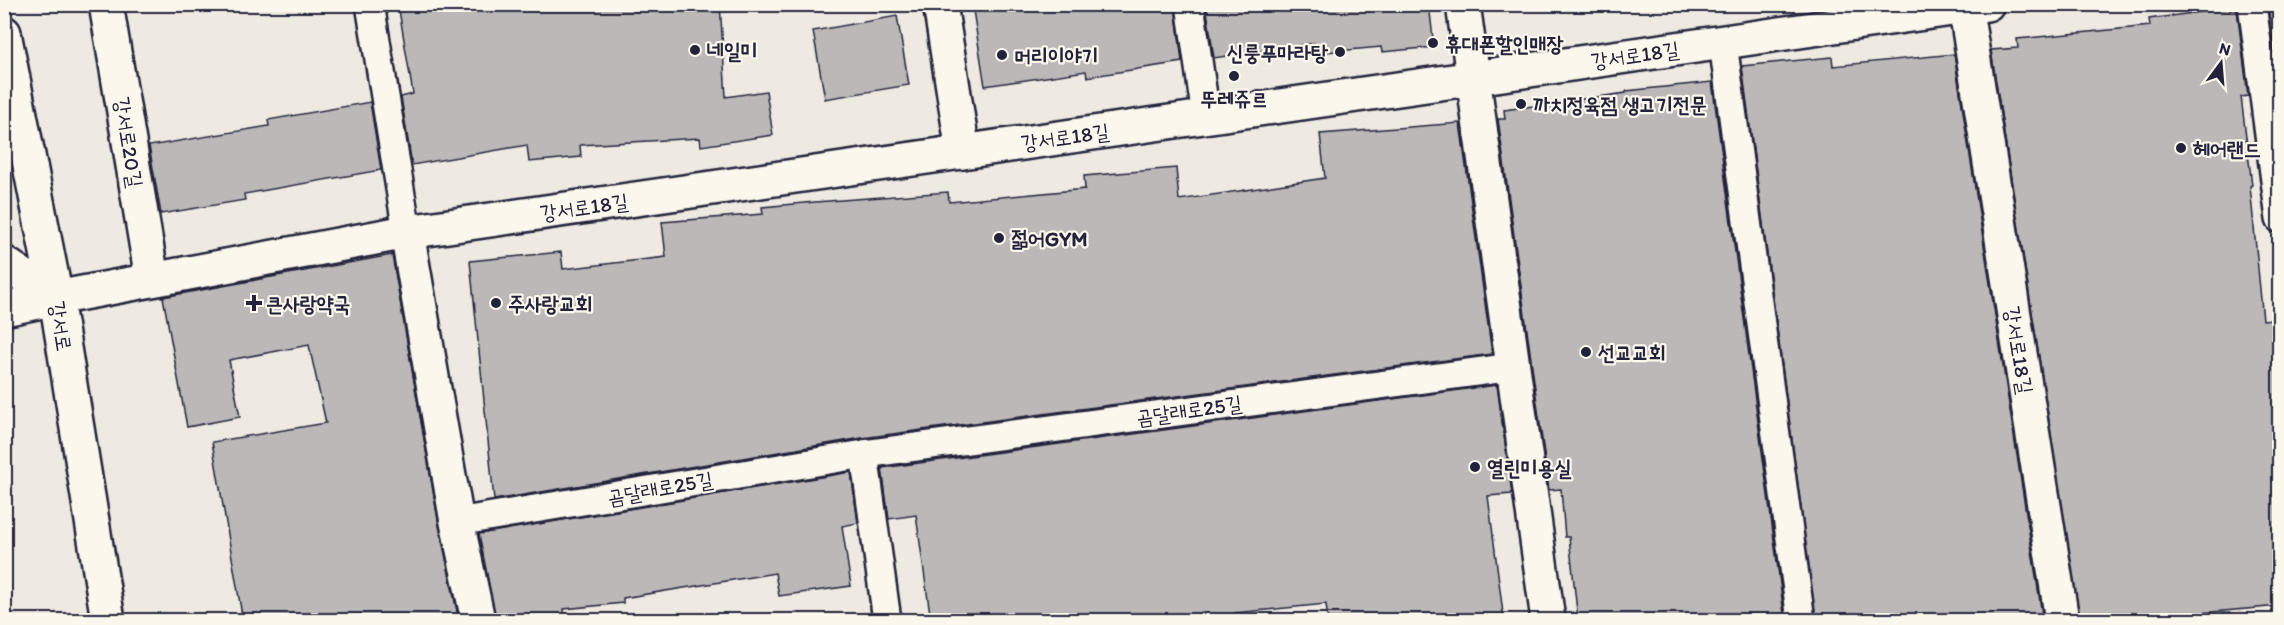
<svg xmlns="http://www.w3.org/2000/svg" width="2284" height="625" font-family="Itim,'Poor Story',sans-serif">
<style>
.building{fill:#bcb8b8;stroke:#22223b;stroke-width:1.5}
.lines{fill:none;stroke-linecap:round;stroke-linejoin:round}
.service-casing{stroke:#22223b;stroke-width:32}
.minor-casing{stroke:#22223b;stroke-width:38}
.tertiary-casing{stroke:#22223b;stroke-width:38}
.secondary-casing{stroke:#22223b;stroke-width:38}
.service{stroke:#fbf7ec;stroke-width:27}
.minor{stroke:#fbf7ec;stroke-width:33}
.tertiary{stroke:#fbf7ec;stroke-width:33}
.secondary{stroke:#fbf7ec;stroke-width:33}
.poi-dot{fill:#22223b;stroke:#fbf7ec;stroke-width:2}
.labels{text-anchor:middle;dominant-baseline:central;stroke-width:4.5;stroke-linejoin:round;paint-order:stroke}
.poi-label{font-size:21px;font-weight:bold;fill:#22223b;stroke:#fbf7ec;text-anchor:start}
.street-label{font-size:21px;fill:#22223b;stroke:#fbf7ec}
</style>
<rect width="100%" height="100%" fill="#eeeae2"/>
<filter id="ink" filterUnits="userSpaceOnUse"><feTurbulence type="fractalNoise" baseFrequency=".0167" numOctaves="2"/><feDisplacementMap in="SourceGraphic" scale="12" xChannelSelector="R" yChannelSelector="G"/><feConvolveMatrix kernelMatrix="1 2 1 2 8 2 1 2 1" color-interpolation-filters="sRGB"/></filter>
<g filter="url(#ink)">
<g class="building">
<polygon points="398,4 720,4 726,97 766,91 773,135 701,146 700,138 580,145 581,157 529,162 527,145 412,165 401,97 413,94"/>
<polygon points="972,4 1175,4 1182,62 1087,77 1086,71 985,86"/>
<polygon points="1206,4 1429,4 1434,47 1382,52 1381,47 1315,53 1314,43 1214,58"/>
<polygon points="2280,6 2280,93 2268,7"/>
<polygon points="2230,8 2230,10 2237,10 2248,96 2241,97 2252,185 2250,186 2263,320 2272,319 2280,403 2280,606 2178,615 2179,621 2080,621 1991,50 2018,48 2017,39 2150,26 2149,19"/>
<polygon points="897,16 909,85 825,99 813,31"/>
<polygon points="1954,54 2043,621 1893,621 1893,614 1816,621 1742,66 1832,57 1833,66"/>
<polygon points="1712,82 1785,621 1578,621 1569,537 1565,537 1561,489 1549,490 1498,119 1505,119 1504,110 1626,93 1626,91"/>
<polygon points="370,102 381,170 244,194 245,200 161,214 149,146 269,126 268,120"/>
<polygon points="1460,123 1492,354 862,438 494,500 470,261 561,252 563,269 666,257 662,222 763,214 762,207 815,202 948,192 949,202 1085,189 1084,176 1176,168 1179,200 1325,178 1320,134"/>
<polygon points="392,255 439,525 459,621 243,621 212,442 326,423 309,345 229,360 240,417 187,427 163,297"/>
<polygon points="1497,385 1512,494 1488,496 1504,621 1328,621 1326,604 1235,613 1235,618 1205,621 931,621 916,515 889,519 882,468"/>
<polygon points="851,472 858,523 842,526 851,586 779,596 775,573 623,598 623,603 564,609 565,621 496,621 479,534"/>
</g>
<g class="lines">
<defs>
<g id="service">
<polyline points="370,4 407,232"/>
<polyline points="1190,4 1206,117"/>
<polyline points="2252,4 2280,219"/>
<polyline points="1723,43 1801,620"/>
<polyline points="864,454 887,620"/>
<polyline points="457,522 864,454 1513,367"/>
</g>
<g id="minor">
<polyline points="106,4 152,279"/>
<polyline points="940,4 963,152"/>
<polyline points="1463,4 1548,620"/>
<polyline points="1965,4 2062,620"/>
<polyline points="407,232 457,522 478,620"/>
<polyline points="4,263 56,298 407,232 1987,4"/>
</g>
<polyline id="tertiary" points="4,309 56,298"/>
<polyline id="secondary" points="4,33 56,298 108,620"/>
</defs>
<use href="#service" class="service-casing"/>
<use href="#minor" class="minor-casing"/>
<use href="#tertiary" class="tertiary-casing"/>
<use href="#secondary" class="secondary-casing"/>
<use href="#service" class="service"/>
<use href="#minor" class="minor"/>
<use href="#tertiary" class="tertiary"/>
<use href="#secondary" class="secondary"/>
</g>
</g>
<g class="poi-dot">
<circle cx="1433" cy="43" r="6"/>
<circle cx="695" cy="50" r="6"/>
<circle cx="1340" cy="52" r="6"/>
<circle cx="1002" cy="55" r="6"/>
<circle cx="1234" cy="76" r="6"/>
<circle cx="1521" cy="104" r="6"/>
<circle cx="2181" cy="148" r="6"/>
<circle cx="999" cy="238" r="6"/>
<path d="M251 294h6v6h6v6h-6v6h-6v-6h-6v-6h6z"/>
<circle cx="496" cy="303" r="6"/>
<circle cx="1586" cy="352" r="6"/>
<circle cx="1475" cy="467" r="6"/>
</g>
<g class="labels">
<g class="poi-label">
<text x="1445" y="43">휴대폰할인매장</text>
<text x="707" y="50">네일미</text>
<text x="1328" y="52" text-anchor="end">신룽푸마라탕</text>
<text x="1014" y="55">머리이야기</text>
<text x="1234" y="98" text-anchor="middle">뚜레쥬르</text>
<text x="1533" y="104">까치정육점 생고기전문</text>
<text x="2193" y="148">헤어랜드</text>
<text x="1011" y="238">젊어GYM</text>
<text x="266" y="303">큰사랑약국</text>
<text x="508" y="303">주사랑교회</text>
<text x="1598" y="352">선교교회</text>
<text x="1487" y="467">열린미용실</text>
</g>
<g class="street-label">
<text transform="translate(1635 55) rotate(-8)">강서로18길</text>
<text transform="translate(1065 137) rotate(-8)">강서로18길</text>
<text transform="translate(129 142) rotate(81)">강서로20길</text>
<text transform="translate(584 207) rotate(-8)">강서로18길</text>
<text transform="translate(61 326) rotate(81)">강서로</text>
<text transform="translate(2019 350) rotate(81)">강서로18길</text>
<text transform="translate(1189 410) rotate(-8)">곰달래로25길</text>
<text transform="translate(660 488) rotate(-10)">곰달래로25길</text>
</g>
</g>
<rect width="2284" height="625" fill="none" stroke="#fbf7ec" stroke-width="24"/>
<rect x="12" y="12" width="2260" height="601" fill="none" stroke="#22223b" stroke-width="2" filter="url(#ink)"/>
<g transform="translate(2221 63) rotate(16)" stroke="#fbf7ec" stroke-width="4.5" paint-order="stroke">
<path d="M0-4.5L10 22L0 15L-10 22Z" fill="#22223b"/>
<text y="-9" font-size="16" font-weight="bold" text-anchor="middle" fill="#22223b">N</text>
</g>
</svg>
